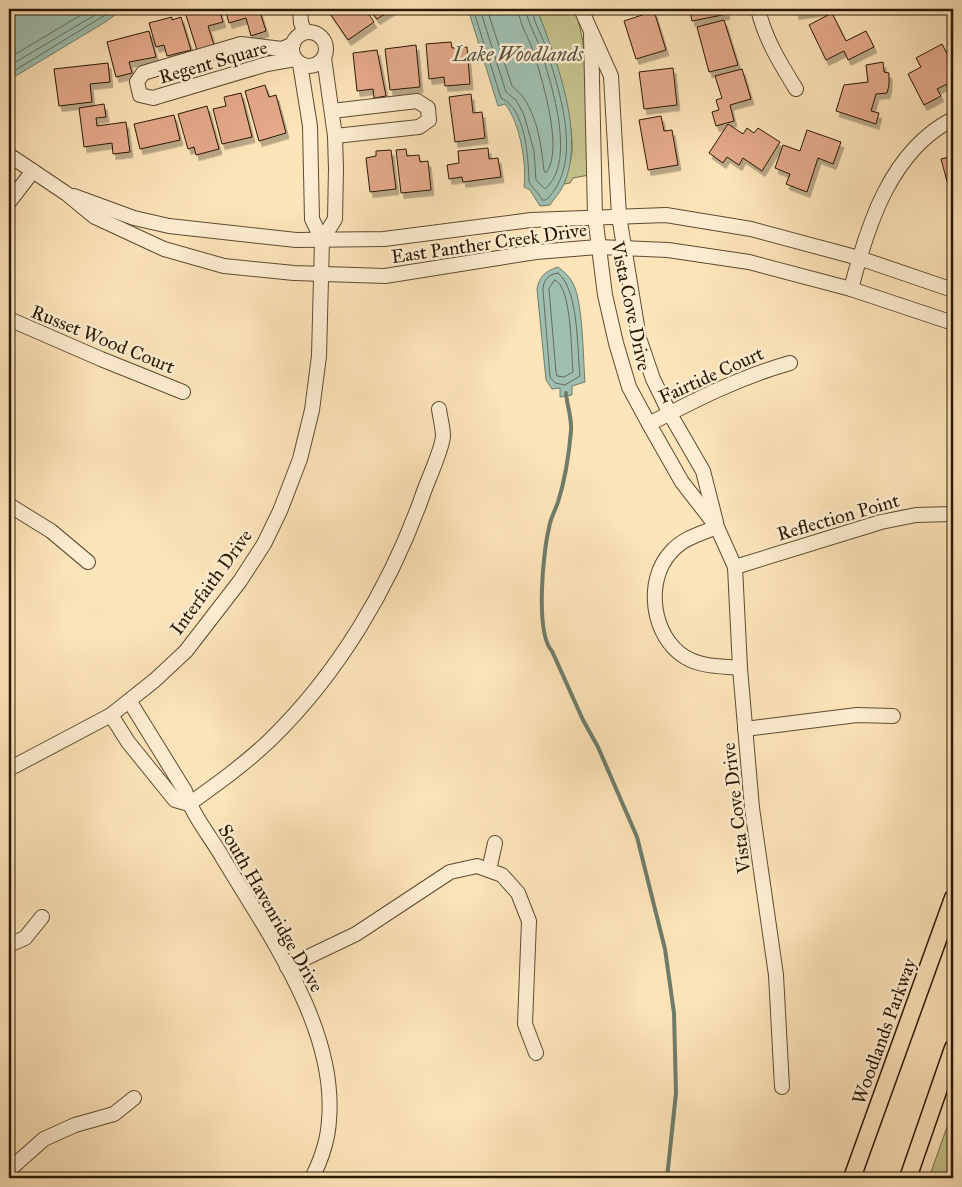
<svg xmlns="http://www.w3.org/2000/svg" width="962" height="1187" font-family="'IM FELL Great Primer',serif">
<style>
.green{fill:#c5c28b;stroke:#766d46}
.water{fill:#9fbfb0;stroke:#6f7c6a}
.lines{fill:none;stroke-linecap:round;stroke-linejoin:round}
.shore{stroke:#646c59;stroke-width:1}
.stream{stroke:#6f7c6a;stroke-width:4}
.building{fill:#e5aa8c;stroke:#281802;filter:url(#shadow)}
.minor-casing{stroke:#5d4b30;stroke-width:16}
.major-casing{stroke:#281802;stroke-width:19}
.minor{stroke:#feedd2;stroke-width:14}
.major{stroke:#fde4b9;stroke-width:16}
.labels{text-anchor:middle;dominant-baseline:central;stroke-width:5;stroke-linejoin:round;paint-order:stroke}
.street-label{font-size:19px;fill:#281802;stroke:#feedd2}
.water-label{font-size:20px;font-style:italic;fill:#52523f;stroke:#feedd2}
</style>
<defs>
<filter id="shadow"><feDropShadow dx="3" dy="5.5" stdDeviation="0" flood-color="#0004"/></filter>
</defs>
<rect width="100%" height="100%" fill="#fde4b9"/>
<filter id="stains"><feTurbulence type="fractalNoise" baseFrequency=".004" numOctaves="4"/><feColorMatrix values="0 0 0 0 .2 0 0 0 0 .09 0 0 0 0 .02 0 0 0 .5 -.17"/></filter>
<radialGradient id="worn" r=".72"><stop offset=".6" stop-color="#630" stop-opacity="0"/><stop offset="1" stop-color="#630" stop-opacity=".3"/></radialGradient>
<g class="green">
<path d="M537 9H575C592 66 589 117 589 175L573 178 570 183 564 184C567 174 571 162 572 151 574 114 550 44 537 9Z"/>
<polygon points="953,1110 953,1178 929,1178"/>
</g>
<g class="water">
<polygon points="9,9 123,9 107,21 9,80"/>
<path d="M468 9H537C555 57 587 136 563 186 560 193 554 198 550 205L540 206 530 190 524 187C527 165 520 122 505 104L498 106Z"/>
<path d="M558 267C566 273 572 279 575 288 583 310 583 356 585 382L572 386V395L560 397V388L552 389 546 380 537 289C539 276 546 271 558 267Z"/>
</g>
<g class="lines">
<g class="shore">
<path d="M473 9 501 98C526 109 528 157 529 181 530 186 540 194 542 200H546C585 163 559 90 545 45 541 33 533 21 532 9"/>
<path d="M480 9 506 92 516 100 524 115 534 151 536 180 545 189C578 161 550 80 539 45 535 34 527 21 526 9"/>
<path d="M487 9 512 86C536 104 541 142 544 171L546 173C565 149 540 72 531 45 526 34 519 21 518 9"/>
<polyline points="9,58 91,9"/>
<polyline points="9,66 105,9"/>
<polyline points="9,74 115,9"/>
<path d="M558 273C579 290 577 349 580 376L565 385 555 383 550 377 543 290C543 280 549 274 558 273Z"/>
<path d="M555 280C572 287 571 353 573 372L564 377 557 376 556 372 549 289Z"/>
</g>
<path class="stream" d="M566 393C567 406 572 417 571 431 569 454 565 480 558 502 555 511 550 519 549 528 543 552 535 633 552 651L583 720 598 747 637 837 665 949 674 1013 676 1093 667 1178"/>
</g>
<g class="building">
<polygon points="184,9 219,9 223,22 208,26 214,45 197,50"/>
<polygon points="225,9 259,9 266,31 251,36 246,18 229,23"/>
<polygon points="327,9 365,9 374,22 348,40"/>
<polygon points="369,9 393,9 377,19"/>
<polygon points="700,9 726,9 727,14 692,21 690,11"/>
<polygon points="789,9 823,9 824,10 796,14 795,9"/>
<polygon points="654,11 666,50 636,59 624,21"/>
<polygon points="832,13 846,41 866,31 874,47 848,60 844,51 826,60 809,25"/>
<polygon points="172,17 172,20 181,17 191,50 167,56 164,45 156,47 149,23"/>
<polygon points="724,20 738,65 709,72 697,27"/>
<polygon points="149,31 156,57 129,62 132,73 116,77 107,42"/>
<polygon points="451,42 452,48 467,47 470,84 445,86 444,77 429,79 426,44"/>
<polygon points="942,44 953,65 953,87 949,89 947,84 937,89 941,96 924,105 908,74 921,67 916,58"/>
<polygon points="416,45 420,87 390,90 385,49"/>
<polygon points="377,50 386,96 374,98 373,89 357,91 353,53"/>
<polygon points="883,62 884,72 889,73 889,85 887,93 876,94 871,111 879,113 876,124 836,111 844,85 868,82 866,65"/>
<polygon points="108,63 110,82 90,84 92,102 59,106 54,69"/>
<polygon points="673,68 677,105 644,109 639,72"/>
<polygon points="742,69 751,99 730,105 734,121 716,126 712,112 719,110 716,100 722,98 715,76"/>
<polygon points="265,85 269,97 276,95 286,133 259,141 245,91"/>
<polygon points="241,93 252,137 222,144 213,109 226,106 224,97"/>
<polygon points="471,94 473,113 482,112 485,138 455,142 449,97"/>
<polygon points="104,104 106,117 96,118 97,126 126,122 130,152 113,154 112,143 84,147 79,108"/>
<polygon points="207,106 219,149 196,155 194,147 188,149 178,114"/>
<polygon points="174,115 180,140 140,149 134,124"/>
<polygon points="661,116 664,131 672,130 678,165 648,170 639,120"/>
<polygon points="728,124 743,134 747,128 754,133 758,128 780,142 762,171 743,158 739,165 727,157 723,163 709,153"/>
<polygon points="807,130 841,142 833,164 818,158 807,192 786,184 790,174 775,168 783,145 800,151"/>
<polygon points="488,148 489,159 498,158 501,177 463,182 462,177 449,179 447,165 459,163 458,151"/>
<polygon points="406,149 407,156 419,155 420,162 428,161 431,190 401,193 396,150"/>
<polygon points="391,150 396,189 370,192 366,158 376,156 376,151"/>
<polygon points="953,156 953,185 948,185 941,159"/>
</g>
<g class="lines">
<defs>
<g id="minor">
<polyline points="300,9 301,23 305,32"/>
<polyline points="581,9 611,76 619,216 639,338 653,379 670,414 703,471 716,522"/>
<path d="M758 9C765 39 780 63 796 89"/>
<circle cx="309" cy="49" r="17"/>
<polyline points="591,35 595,216 605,295 616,343 629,387 649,424 682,482 717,527 735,567 740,668 752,808 776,975 782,1087"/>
<polyline points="293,44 282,49 241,44 143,73 137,82 140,95 153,98 267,64 295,59"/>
<polyline points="332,111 417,101 428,108 429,120 419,127 335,136"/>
<polyline points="9,155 67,194 95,217 164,249 224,266 294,273 385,276 536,252 598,247 668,250 749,262 851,289 953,323"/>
<polyline points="74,196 134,218 169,226 296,240 384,239 531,220 666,215 751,229 859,258 953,290"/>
<polyline points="9,202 33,171"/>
<polyline points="322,240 335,219 336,169 335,136 324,58"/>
<path d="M851 289C867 227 890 151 953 119"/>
<polyline points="9,319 101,359 183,392"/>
<path d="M649 424C695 400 740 377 790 363"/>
<polyline points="9,505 51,531 88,562"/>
<path d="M717 527C700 534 683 538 671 552 644 581 652 637 685 657 701 667 722 666 740 668"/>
<polyline points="735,567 881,522 916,515 953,514"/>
<path d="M130 702 185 791C192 815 211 837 224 860 269 935 337 1029 329 1120 328 1141 321 1160 312 1178"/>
<polyline points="111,715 128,742 175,800 189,804"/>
<polyline points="745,729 857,715 893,716"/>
<polyline points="9,769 111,715 155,680 186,651 240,581 264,544 280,511 300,459 312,410 319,356 322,240 312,219 310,126 300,64"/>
<path d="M189 804C217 784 245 764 270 740 338 674 390 587 422 497 427 481 442 451 443 436 443 428 440 417 439 409"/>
<polyline points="489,870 495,843"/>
<polyline points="9,945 25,938 42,917"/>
<polyline points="287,967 356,934 450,872 477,866 502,875 518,893 529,921 525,1024 536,1053"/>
<polyline points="9,1170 44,1139 75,1125 114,1114 134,1098"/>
</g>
<g id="major">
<polyline points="852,1178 953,898"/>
<polyline points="908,1178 953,1048"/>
</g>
</defs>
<use href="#minor" class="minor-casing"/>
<use href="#major" class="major-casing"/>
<use href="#minor" class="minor"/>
<use href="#major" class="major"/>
</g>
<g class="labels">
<g class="street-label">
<text transform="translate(213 62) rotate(-16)">Regent Square</text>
<text transform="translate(489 243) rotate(-8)">East Panther Creek Drive</text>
<text transform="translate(631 306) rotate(78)">Vista Cove Drive</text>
<text transform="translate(103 339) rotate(22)">Russet Wood Court</text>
<text transform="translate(711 375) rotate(-24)">Fairtide Court</text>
<text transform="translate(838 517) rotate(-16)">Reflection Point</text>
<text transform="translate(211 582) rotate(-54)">Interfaith Drive</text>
<text transform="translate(736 808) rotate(-97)">Vista Cove Drive</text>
<text transform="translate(271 908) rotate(60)">South Havenridge Drive</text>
<text transform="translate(884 1031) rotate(-70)">Woodlands Parkway</text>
</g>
<g class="water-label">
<text x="518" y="54">Lake Woodlands</text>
</g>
</g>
<rect width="962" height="1187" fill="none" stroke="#fde4b9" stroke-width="30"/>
<rect x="10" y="10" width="942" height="1167" fill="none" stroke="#281802" stroke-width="2.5"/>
<rect x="15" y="15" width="932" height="1157" fill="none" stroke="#281802"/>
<rect width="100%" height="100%" filter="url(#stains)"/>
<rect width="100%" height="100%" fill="url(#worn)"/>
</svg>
